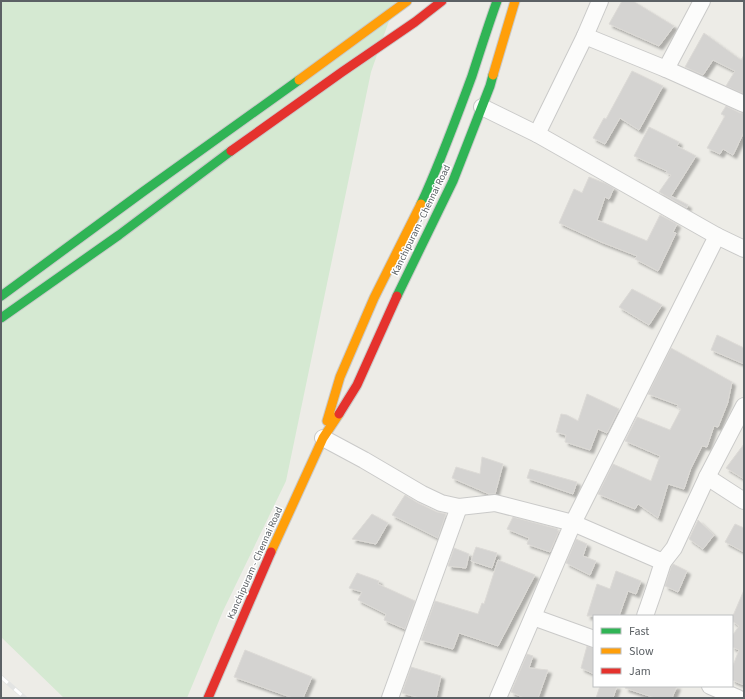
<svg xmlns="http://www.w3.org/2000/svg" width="745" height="699" font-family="'Source Sans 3',sans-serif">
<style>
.green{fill:#d5e9d2}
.building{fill:#d4d3d1;stroke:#dcdad6;filter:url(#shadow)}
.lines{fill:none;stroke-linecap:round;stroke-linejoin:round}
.street-casing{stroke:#cacac9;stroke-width:18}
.fast-casing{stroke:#c9c9c9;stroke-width:11}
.slow-casing{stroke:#c9c9c9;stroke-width:11}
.jam-casing{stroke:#c9c9c9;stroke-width:11}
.street{stroke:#fcfcfb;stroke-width:16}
.fast{stroke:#30b455;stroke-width:9}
.slow{stroke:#ff9f0a;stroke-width:9}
.jam{stroke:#e5322d;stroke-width:9}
.rail-casing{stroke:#e3e4e3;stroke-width:4.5}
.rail{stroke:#fff;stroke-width:3;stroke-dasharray:9;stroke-linecap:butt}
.labels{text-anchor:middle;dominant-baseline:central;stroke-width:3;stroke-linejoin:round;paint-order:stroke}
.street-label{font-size:10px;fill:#5c6165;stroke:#fff}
</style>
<defs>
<filter id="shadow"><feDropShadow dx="3.5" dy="3.5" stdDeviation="1" flood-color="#0004"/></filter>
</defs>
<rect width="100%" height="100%" fill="#edece7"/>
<polygon class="green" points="1,1 396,1 371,72 286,481 223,611 187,698 64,698 1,637"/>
<g class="building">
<polygon points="622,1 633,1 674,26 659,46 609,24"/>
<polygon points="704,33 741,60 744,55 744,94 726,86 735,71 713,60 703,75 685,67"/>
<polygon points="632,71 663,86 639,130 620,118 605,144 593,138 604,118 606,119"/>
<polygon points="726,106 740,113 744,113 744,132 733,155 723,149 720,154 707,148 725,116 721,114"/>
<polygon points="649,127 679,142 677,146 696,156 671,196 688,205 687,208 659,192 671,175 666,173 667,171 634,156"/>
<polygon points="589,177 607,184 614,188 609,199 605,197 597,220 647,241 660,215 677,224 673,232 676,233 658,271 635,259 637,256 601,242 559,223 574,189 582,193"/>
<polygon points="632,289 662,305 649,325 619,307"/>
<polygon points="717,335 744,348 744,364 711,350"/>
<polygon points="671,348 732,382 728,401 728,402 718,427 714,426 707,447 702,446 691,468 684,489 668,484 658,518 638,504 635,509 598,494 613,464 651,481 660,456 625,441 637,417 670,430 681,409 677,407 678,405 648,394"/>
<polygon points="587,394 619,409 607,433 598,429 590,450 565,442 566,435 556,432 561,414 567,415 578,421"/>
<polygon points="744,444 744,479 726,468"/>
<polygon points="482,457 503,464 495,494 489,494 452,478 456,467 480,474"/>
<polygon points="530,469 577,482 573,494 527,478"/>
<polygon points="405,495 418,503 437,512 446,514 438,538 392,515"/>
<polygon points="372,514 388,523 376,544 352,539"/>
<polygon points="513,517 558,529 557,530 559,531 550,552 527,544 529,538 507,529"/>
<polygon points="698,520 714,535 703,549 689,539"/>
<polygon points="735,524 744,528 744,552 725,542"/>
<polygon points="576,539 587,544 583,556 596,561 590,575 566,563"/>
<polygon points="476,547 497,553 492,568 471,561"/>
<polygon points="454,548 469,554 466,568 448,566"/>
<polygon points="498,560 535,575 498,646 459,633 453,649 421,640 435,601 478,614 482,603 484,604"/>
<polygon points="673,564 687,571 678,592 665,586 671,567"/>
<polygon points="616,571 641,581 636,594 628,591 619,616 587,616 597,584 610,589"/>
<polygon points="357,573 379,581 378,584 415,601 405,629 384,620 386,614 358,600 362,592 349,588"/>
<polygon points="744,590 744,685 732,680 732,668 739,650 732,647 732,636 739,626 732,621 732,618"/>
<polygon points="587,646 594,648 594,674 581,668"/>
<polygon points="245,650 312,677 303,698 293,698 234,677"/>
<polygon points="527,654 533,656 529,668 548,670 538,698 524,698 511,692"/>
<polygon points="411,667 441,676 436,698 420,698 402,693"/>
<polygon points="600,686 617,686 613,698 596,698"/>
<polygon points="626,686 677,686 672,698 655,698 625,688"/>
</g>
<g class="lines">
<defs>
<g id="street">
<polyline points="585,36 666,69 744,104"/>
<polyline points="666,69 702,1"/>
<polyline points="482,107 537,134 717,236 744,249"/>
<polyline points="537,134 585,36 600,1"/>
<polyline points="323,438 364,460 422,494 441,503 459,507 495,503 573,523 663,562 674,548 707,477 744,406"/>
<polyline points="707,477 744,501"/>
<polyline points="645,616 653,593 663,562"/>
<polyline points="533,617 594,639"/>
<polyline points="710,686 738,698"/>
<polyline points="390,698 459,507"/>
<polyline points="498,698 573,523 717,236"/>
</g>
<g id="fast">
<path d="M421 204C440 163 456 119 472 76 480 51 488 26 497 1"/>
<polyline points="1,296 144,191 299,80"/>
<polyline points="397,296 453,181 490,86 493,75"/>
<polyline points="1,318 119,235 231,151"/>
</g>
<g id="slow">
<polyline points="493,75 515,1"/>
<polyline points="299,80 407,1"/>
<polyline points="327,421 340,377 374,298 421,204"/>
<polyline points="271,552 323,438 339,414"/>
</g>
<g id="jam">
<polyline points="231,151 342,72 415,22 442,1"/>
<polyline points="339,414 357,385 397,296"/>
<polyline points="208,698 271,552"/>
</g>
</defs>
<use href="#street" class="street-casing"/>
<use href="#fast" class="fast-casing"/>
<use href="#slow" class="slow-casing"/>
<use href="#jam" class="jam-casing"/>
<use href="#street" class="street"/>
<use href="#fast" class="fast"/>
<use href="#slow" class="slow"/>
<use href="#jam" class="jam"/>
<defs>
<polyline id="rail" points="1,677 25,698"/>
</defs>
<use href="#rail" class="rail-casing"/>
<use href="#rail" class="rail"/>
</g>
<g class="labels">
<g class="street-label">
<text transform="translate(421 220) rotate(-64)">Kanchipuram - Chennai Road</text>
<text transform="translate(255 563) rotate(-66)">Kanchipuram - Chennai Road</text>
</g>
</g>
<rect width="745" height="699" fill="none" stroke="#5c6165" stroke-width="4"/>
<rect x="593" y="615" width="140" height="72" fill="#ffffff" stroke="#bec0c1"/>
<rect x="601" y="628" width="20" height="6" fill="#30b455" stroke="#bec0c1"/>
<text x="629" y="635" font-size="12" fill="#5c6165">Fast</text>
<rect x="601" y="648" width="20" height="6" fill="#ff9f0a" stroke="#bec0c1"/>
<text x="629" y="655" font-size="12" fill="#5c6165">Slow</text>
<rect x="601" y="668" width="20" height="6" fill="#e5322d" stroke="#bec0c1"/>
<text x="629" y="675" font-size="12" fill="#5c6165">Jam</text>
</svg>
